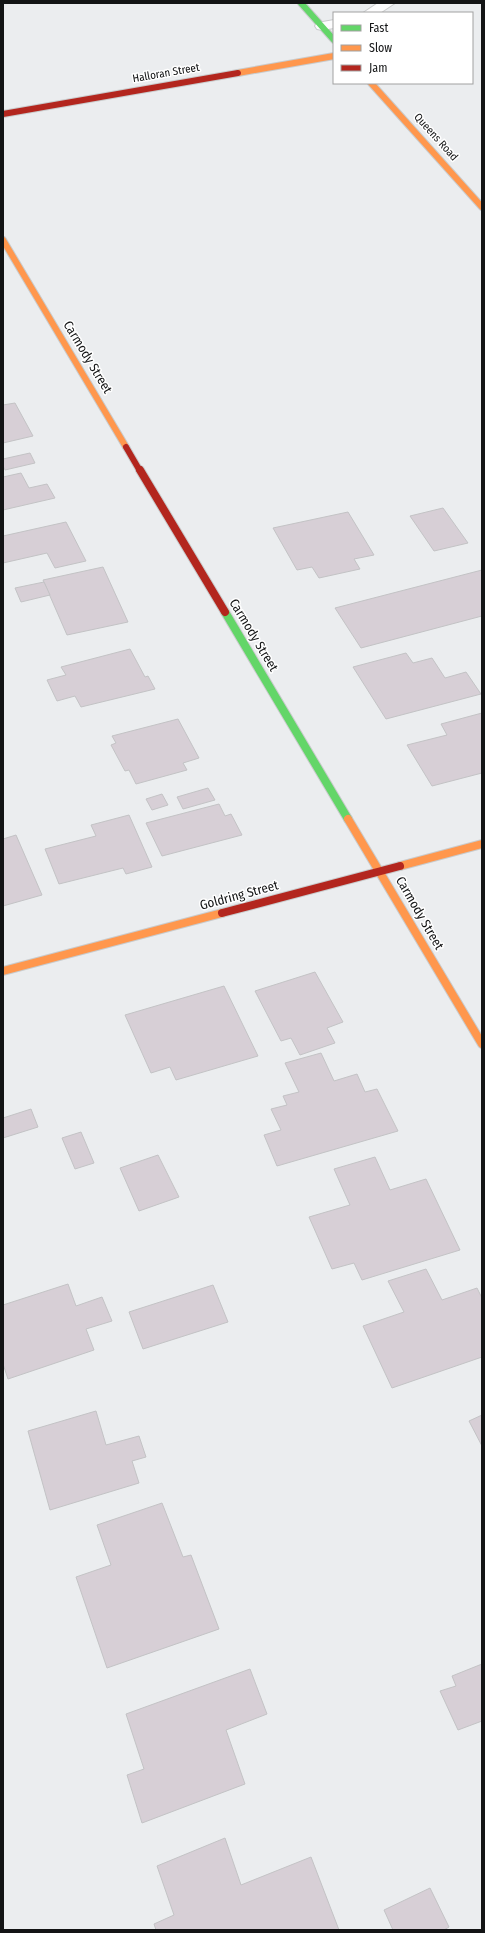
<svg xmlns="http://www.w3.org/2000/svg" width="485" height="1933" font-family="'Fira Sans Condensed',sans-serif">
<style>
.building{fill:#d7cfd6;stroke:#c3c3c5}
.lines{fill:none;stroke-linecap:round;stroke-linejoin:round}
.street-casing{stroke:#c9cbcc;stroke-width:2}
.fast-far1-casing{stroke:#c9cbcc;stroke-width:8}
.fast-casing{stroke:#c9cbcc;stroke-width:10}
.slow-far1-casing{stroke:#c9cbcc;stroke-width:8}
.slow-casing{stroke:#c9cbcc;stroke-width:10}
.jam-far1-casing{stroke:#c9cbcc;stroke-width:8}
.jam-casing{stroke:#c9cbcc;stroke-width:10}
.street{fill:#fcfcfd;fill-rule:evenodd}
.fast-far1{stroke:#63d668;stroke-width:6}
.fast{stroke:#63d668;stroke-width:8}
.slow-far1{stroke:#ff974d;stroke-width:6}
.slow{stroke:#ff974d;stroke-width:8}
.jam-far1{stroke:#b3261e;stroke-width:6}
.jam{stroke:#b3261e;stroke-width:8}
.labels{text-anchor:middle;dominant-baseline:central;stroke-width:3;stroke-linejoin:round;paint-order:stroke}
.far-street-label{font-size:11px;fill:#131415;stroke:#fff}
.street-label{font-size:13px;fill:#131415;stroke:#fff}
</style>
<rect width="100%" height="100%" fill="#ebedef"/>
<g class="building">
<polygon points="15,403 33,436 3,443 3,405"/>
<polygon points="30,453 35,463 5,470 3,466 3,459"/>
<polygon points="21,473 29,488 47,484 55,498 3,510 3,477"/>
<polygon points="443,508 468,543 434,551 410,516"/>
<polygon points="348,512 374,555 354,559 360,569 319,578 312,567 297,570 273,528"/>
<polygon points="66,522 86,561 55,568 47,553 3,563 3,536"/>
<polygon points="103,567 128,622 67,635 43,580"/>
<polygon points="482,570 482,616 361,648 335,608"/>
<polygon points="44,582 50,595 21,602 15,588"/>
<polygon points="130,649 145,677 148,676 155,689 81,707 75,696 57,701 47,680 66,675 61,667"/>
<polygon points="406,653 413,663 432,658 445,678 466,672 481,694 386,719 353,667"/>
<polygon points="482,713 482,773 432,786 407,745 447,735 441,724"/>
<polygon points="178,719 199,758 183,763 187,770 136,784 129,770 125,771 111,745 116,743 112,736"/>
<polygon points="208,788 215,800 183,809 177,797"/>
<polygon points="162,794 168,805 152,810 146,799"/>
<polygon points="219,804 225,816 231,814 242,835 162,856 146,823"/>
<polygon points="129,815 152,867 126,874 123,868 59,884 45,849 96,836 91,825"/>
<polygon points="16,835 42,895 3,906 3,839"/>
<polygon points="315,972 343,1022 327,1028 335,1043 300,1055 291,1038 281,1041 255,991"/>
<polygon points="224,986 258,1056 176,1080 170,1067 151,1073 125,1015"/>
<polygon points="321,1053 334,1081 357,1074 365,1092 377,1089 398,1131 277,1166 264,1135 281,1130 271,1109 287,1105 283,1096 299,1092 285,1063"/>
<polygon points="31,1109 38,1127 3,1138 3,1118"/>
<polygon points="81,1132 94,1163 75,1169 62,1138"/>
<polygon points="158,1155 179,1197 139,1211 120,1168"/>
<polygon points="375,1157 390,1190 426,1179 460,1250 362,1280 354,1263 332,1269 309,1217 350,1205 334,1169"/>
<polygon points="426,1269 442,1300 477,1288 482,1298 482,1357 392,1388 363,1326 404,1312 388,1281"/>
<polygon points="68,1284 76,1306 102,1297 112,1321 86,1329 94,1350 8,1379 3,1364 3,1305"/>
<polygon points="213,1285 228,1322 143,1349 129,1312"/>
<polygon points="96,1411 106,1445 139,1436 146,1457 132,1461 139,1483 50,1510 28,1431"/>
<polygon points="482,1415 482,1446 469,1421"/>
<polygon points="162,1503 183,1557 191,1555 219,1629 107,1668 76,1577 111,1565 97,1525"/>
<polygon points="482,1664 482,1721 458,1730 440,1691 456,1686 452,1676"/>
<polygon points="250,1669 267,1714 226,1730 245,1784 142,1823 127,1775 144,1769 126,1714"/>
<polygon points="225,1838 241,1885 311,1857 339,1930 156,1930 154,1924 174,1915 157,1866"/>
<polygon points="430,1888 449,1927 444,1930 393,1930 384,1910"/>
</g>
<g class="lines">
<defs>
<g id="street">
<polygon points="378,3 395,3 380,13 363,13"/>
<polygon points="334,20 334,28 322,30 317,29 315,26 317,23"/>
</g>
<polyline id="fast-far1" points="301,3 334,40"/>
<polyline id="fast" points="225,612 348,819"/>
<g id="slow-far1">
<polyline points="238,73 334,56"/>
<polyline points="371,83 482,207"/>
<polyline points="3,240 126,447"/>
</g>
<g id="slow">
<polyline points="348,819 482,1044"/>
<polyline points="400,866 482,844"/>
<polyline points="3,971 222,913"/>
</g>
<g id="jam-far1">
<polyline points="3,114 238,73"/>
<polyline points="126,447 140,471"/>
</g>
<g id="jam">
<polyline points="140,470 225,612"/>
<polyline points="222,913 400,866"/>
</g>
</defs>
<use href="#street" class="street-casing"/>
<use href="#fast-far1" class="fast-far1-casing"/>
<use href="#fast" class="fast-casing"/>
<use href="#slow-far1" class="slow-far1-casing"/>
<use href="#slow" class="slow-casing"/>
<use href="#jam-far1" class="jam-far1-casing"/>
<use href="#jam" class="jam-casing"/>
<use href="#street" class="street"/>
<use href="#fast-far1" class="fast-far1"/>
<use href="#fast" class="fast"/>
<use href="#slow-far1" class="slow-far1"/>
<use href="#slow" class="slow"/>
<use href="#jam-far1" class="jam-far1"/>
<use href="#jam" class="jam"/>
</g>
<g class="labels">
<g class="far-street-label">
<text transform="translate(166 73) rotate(-10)">Halloran Street</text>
<text transform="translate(436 137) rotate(48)">Queens Road</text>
</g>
<g class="street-label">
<text transform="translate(88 357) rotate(59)">Carmody Street</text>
<text transform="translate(254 635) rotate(59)">Carmody Street</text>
<text transform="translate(239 895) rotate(-15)">Goldring Street</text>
<text transform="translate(420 913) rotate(60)">Carmody Street</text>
</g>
</g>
<rect width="485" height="1933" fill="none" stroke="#131415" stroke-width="8"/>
<rect x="333" y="12" width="140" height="72" fill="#ffffff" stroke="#a1a1a1"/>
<rect x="341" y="25" width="20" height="6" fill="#63d668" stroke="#a1a1a1"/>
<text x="369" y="32" font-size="12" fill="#131415">Fast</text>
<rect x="341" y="45" width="20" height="6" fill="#ff974d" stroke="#a1a1a1"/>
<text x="369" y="52" font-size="12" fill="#131415">Slow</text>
<rect x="341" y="65" width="20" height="6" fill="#b3261e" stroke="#a1a1a1"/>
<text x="369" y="72" font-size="12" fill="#131415">Jam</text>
</svg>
